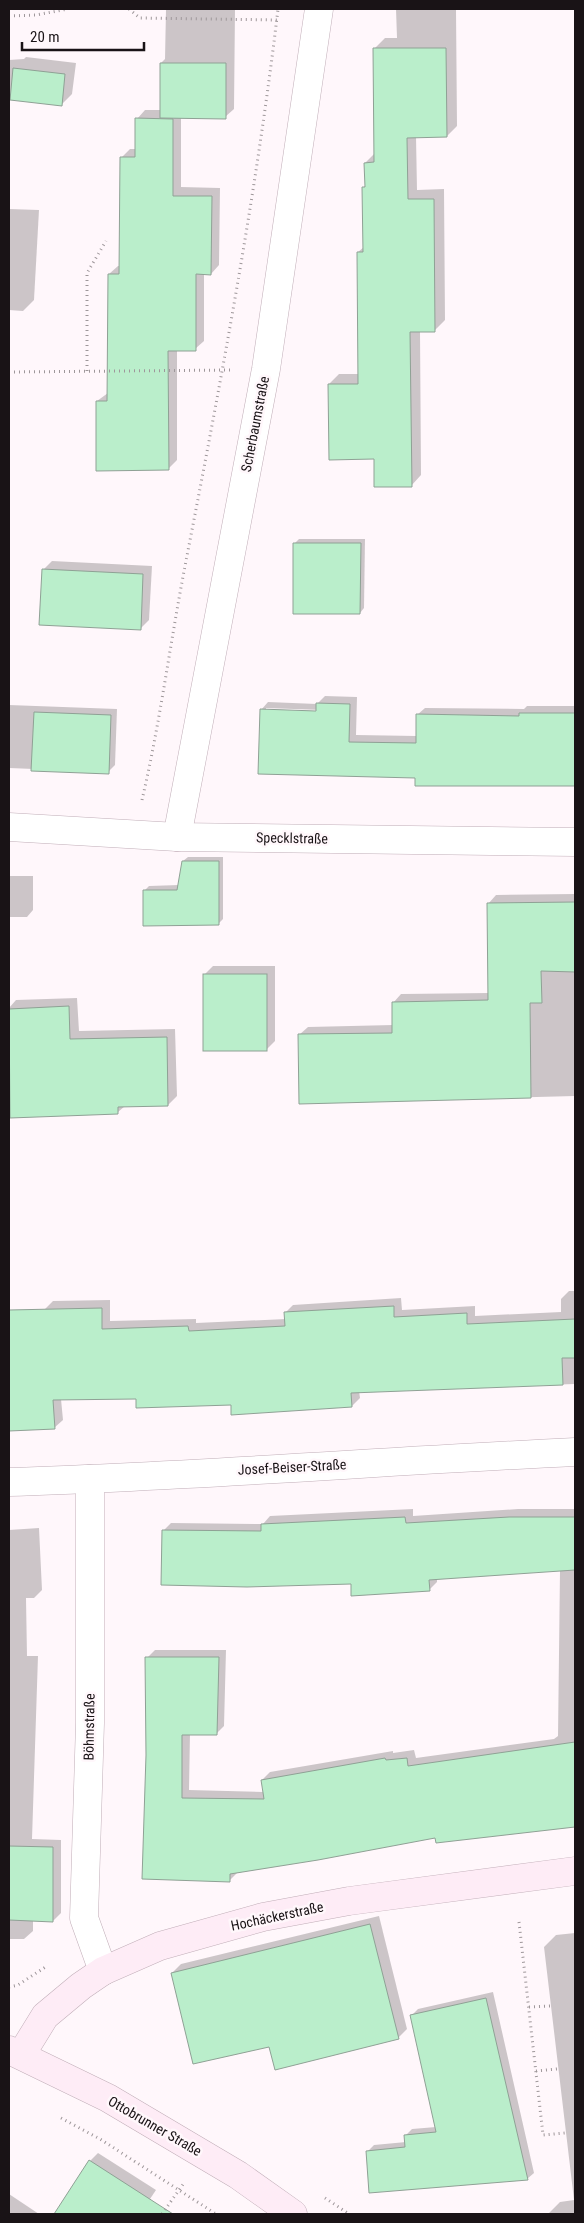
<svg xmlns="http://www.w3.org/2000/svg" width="584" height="2223" font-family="'Roboto Condensed',sans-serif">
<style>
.shadow{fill:#0003;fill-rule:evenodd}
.building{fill:#baeecb;stroke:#8fa195}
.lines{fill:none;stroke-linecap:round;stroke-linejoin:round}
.street-casing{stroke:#c1aeb8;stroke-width:29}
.secondary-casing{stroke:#c1aeb8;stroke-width:29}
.path{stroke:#9e979a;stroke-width:3;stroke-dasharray:1 4;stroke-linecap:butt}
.street{stroke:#fff;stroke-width:28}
.secondary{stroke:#feecf6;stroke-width:28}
.labels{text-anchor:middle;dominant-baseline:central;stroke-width:5;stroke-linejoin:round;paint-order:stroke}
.street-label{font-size:14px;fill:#191316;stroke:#fff7fb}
</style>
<rect width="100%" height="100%" fill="#fff7fb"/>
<g class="shadow">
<polygon points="166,9 235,9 234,109 225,117 181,117 181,187 220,188 219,265 211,274 204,273 204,341 195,349 177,349 177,460 168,469 97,401 108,393 109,274 118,266 121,266 121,158 130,149 137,149 137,119 145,110 161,110 161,63 165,59"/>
<polygon points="396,9 456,9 457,126 447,136 416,136 417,190 444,189 445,320 435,330 420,330 421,475 411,486 375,458 329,384 339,374 359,374 358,252 364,247 363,188 366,185 365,163 375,153 374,49 385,38 397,38"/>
<polygon points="26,57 76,63 72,94 61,105 9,99 9,60 24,59"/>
<polygon points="9,209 39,210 34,300 23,311 9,310"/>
<polygon points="299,539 365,539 364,608 360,613 294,544"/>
<polygon points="52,561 152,566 149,620 140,629 43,570"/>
<path d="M325 696 357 697 356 735 417 736V715L425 708 524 709 527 706H575V785H416L417 777 261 710 268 702 317 704ZM266 708 322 710V712L266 710Z"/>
<polygon points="9,705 117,709 115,765 108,772 9,768"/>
<polygon points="188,857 223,857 223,919 218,924 144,891 149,886 179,885 183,861"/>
<polygon points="9,876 33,876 33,910 27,917 9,917"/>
<polygon points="575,894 575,1096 301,1103 299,1035 308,1027 393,1025 393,1003 401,994 489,993 488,904 496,895"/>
<polygon points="213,966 275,966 275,1041 266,1050 204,975"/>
<polygon points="77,998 79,1031 175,1029 177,1096 168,1105 125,1106 118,1112 11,1116 9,1008 16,1000"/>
<polygon points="569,1291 575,1291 575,1384 359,1391 360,1398 352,1406 232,1403 137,1397 61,1399 63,1420 54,1428 9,1430 9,1312 44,1310 53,1301 110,1300 110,1321 196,1319 196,1323 286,1319 285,1313 293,1305 401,1298 402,1310 475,1306 475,1316 561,1312 561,1299"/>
<polygon points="413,1509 413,1516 518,1509 575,1509 575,1825 436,1837 237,1873 229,1881 147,1755 147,1658 155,1650 226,1650 224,1726 216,1734 190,1733 189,1790 264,1792 262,1780 270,1772 393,1751 393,1753 414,1750 416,1758 554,1739 558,1736 560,1570 437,1578 437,1582 429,1590 352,1582 163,1531 171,1523 263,1524 270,1516"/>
<polygon points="39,1528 42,1590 34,1598 26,1598 27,1656 38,1656 32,1839 61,1840 61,1913 53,1921 33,1920 33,1931 24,1939 9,1939 9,1530"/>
<polygon points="379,1916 407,2029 398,2038 270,2045 172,1973 181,1964"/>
<polygon points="575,1933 575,2214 548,2214 560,2202 574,2200 544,1947 556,1935"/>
<polygon points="493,1992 534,2173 527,2179 367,2152 374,2145 406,2142 405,2136 412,2129 436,2127 412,2015 418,2009"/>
<polygon points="98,2153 156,2190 140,2214 55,2214 90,2161"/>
<polygon points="9,2194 39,2214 9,2214"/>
</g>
<g class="building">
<polygon points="373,48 446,48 447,137 407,138 408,199 434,199 435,332 410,332 412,487 374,487 374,459 329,460 328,384 358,384 357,252 363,252 362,187 365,187 364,163 374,162"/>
<polygon points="160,63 226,63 226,119 160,118"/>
<polygon points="13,68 65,74 62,106 10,100"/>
<polygon points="135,118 173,119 173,196 212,196 211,275 196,274 196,351 168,351 169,470 96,471 96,401 107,401 108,274 119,274 120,157 135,157"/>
<polygon points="293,543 361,543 360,614 293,614"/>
<polygon points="42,569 143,574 141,630 39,625"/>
<polygon points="316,703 350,704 349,742 416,743 416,714 519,716 519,713 575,713 575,786 415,786 415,778 258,774 260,709 316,711"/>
<polygon points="34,712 111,715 109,774 31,771"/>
<polygon points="182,861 219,861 219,925 143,926 143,890 177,890"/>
<polygon points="575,902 575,972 541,971 542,1003 530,1003 531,1098 299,1104 298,1034 392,1033 392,1002 488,1000 487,903"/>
<rect x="203" y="974" width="64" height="77"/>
<polygon points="69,1006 70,1039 167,1037 168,1106 118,1107 118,1114 10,1118 9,1009"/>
<polygon points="394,1306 394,1317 467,1313 467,1324 575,1319 575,1358 562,1358 563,1385 351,1393 352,1407 231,1415 231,1405 136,1408 136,1399 53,1400 55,1429 9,1431 9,1310 102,1308 102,1329 188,1326 189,1331 285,1326 284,1312"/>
<polygon points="405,1517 406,1523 509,1517 575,1517 575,1570 429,1580 430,1591 351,1596 351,1584 247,1587 161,1585 162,1530 261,1531 261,1524"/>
<polygon points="145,1657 219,1657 217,1735 182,1735 182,1798 264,1799 261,1780 385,1758 386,1760 407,1758 408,1766 575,1742 575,1827 436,1843 435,1838 318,1860 230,1874 230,1882 142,1879 146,1755"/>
<polygon points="9,1846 53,1847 53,1922 9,1920"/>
<polygon points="370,1924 399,2039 275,2070 269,2047 193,2064 171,1973"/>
<polygon points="486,1998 528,2180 369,2193 366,2151 405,2147 404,2135 436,2132 410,2015"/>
<polygon points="89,2160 173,2214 54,2214"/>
</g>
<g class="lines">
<defs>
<g id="street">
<polyline points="9,827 177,837 575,842"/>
<polyline points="177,837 266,369 319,9"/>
<polyline points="90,1479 90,1723 84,1918 103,1971"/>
<path d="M9 1482C198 1476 386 1461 575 1452"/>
</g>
<g id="secondary">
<polyline points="9,2050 108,2098 238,2175 293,2214"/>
<polyline points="21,2055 45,2016 81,1986 103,1971 160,1946 263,1917 349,1901 575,1871"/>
</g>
</defs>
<use href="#street" class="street-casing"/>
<use href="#secondary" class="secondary-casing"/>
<g class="path">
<polyline points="129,9 140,18 278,20"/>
<polyline points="9,16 36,15 68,9"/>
<polyline points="87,371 87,273 106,241"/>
<polyline points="9,372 231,370"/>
<path d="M142 800C160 723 170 644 185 566 221 381 256 196 278 9"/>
<polyline points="519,1922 543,2135 565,2133"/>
<polyline points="9,1987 18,1985 47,1966"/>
<polyline points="529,2007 550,2006"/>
<polyline points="536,2071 557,2069"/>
<polyline points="61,2118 100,2139 216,2214"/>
<polyline points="325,2198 349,2214"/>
<polyline points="162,2214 184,2183"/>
</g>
<use href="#street" class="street"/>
<use href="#secondary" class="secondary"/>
</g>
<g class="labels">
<g class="street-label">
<text transform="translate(255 424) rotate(-79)">Scherbaumstraße</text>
<text transform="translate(292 838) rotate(1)">Specklstraße</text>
<text transform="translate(292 1467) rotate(-3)">Josef-Beiser-Straße</text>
<text transform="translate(89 1727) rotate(-89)">Böhmstraße</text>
<text transform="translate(277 1916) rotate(-12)">Hochäckerstraße</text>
<text transform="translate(155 2126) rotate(30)">Ottobrunner Straße</text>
</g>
</g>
<rect width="584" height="2223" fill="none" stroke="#191316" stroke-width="20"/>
<path d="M22 42v8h122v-8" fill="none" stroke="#191316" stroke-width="2.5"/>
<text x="30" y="42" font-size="15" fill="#191316" stroke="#fff7fb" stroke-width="4" paint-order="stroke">20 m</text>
</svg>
